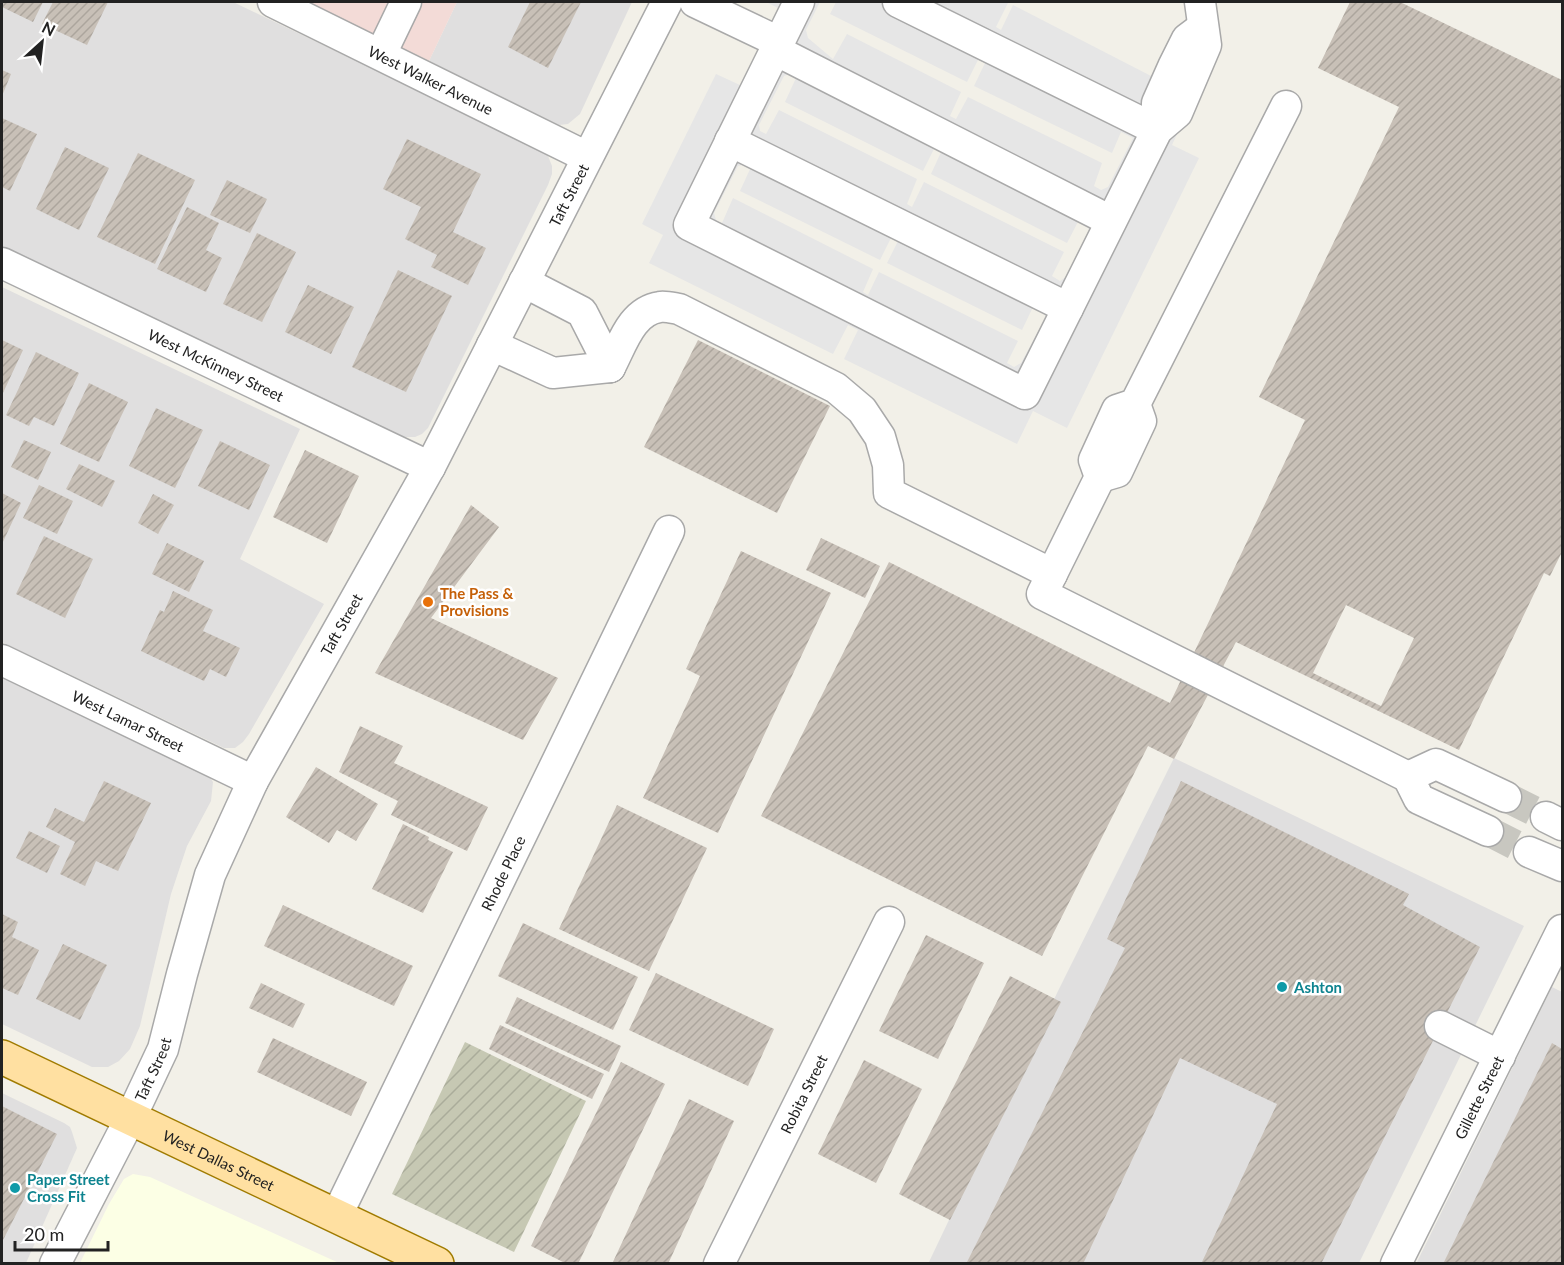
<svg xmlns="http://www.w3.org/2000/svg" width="1564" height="1265" font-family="Lato,sans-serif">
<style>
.residential{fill:#e0dfdf}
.commercial{fill:#f3dbd7}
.education{fill:#fcffe5}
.construction{fill:url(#construction-furrows)}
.parking{fill:#e6e6e6;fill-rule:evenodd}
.building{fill:url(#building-hatch);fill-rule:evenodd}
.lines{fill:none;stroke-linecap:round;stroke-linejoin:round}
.minor-tunnel{stroke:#c8c7c0;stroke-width:30;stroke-dasharray:30 15;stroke-linecap:butt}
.minor-casing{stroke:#a9a9a9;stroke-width:33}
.major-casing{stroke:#a07b00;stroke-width:36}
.minor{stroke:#fff;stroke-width:30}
.major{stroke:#ffe0a1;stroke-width:33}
.food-dot{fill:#e8710a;stroke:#fff;stroke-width:2}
.culture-dot{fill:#0f9aa8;stroke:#fff;stroke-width:2}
.labels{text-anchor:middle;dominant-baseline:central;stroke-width:5;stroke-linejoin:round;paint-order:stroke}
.street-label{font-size:15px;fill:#222;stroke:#fff}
.food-label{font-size:15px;font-weight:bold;fill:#c56008;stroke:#fff;text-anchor:start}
.culture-label{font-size:15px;font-weight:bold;fill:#0d838f;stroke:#fff;text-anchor:start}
</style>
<defs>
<pattern id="construction-furrows" width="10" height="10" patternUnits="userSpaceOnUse" patternTransform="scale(1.5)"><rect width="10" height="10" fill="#c6c8b3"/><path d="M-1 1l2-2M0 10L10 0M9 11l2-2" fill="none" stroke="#aaac9a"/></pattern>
<pattern id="building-hatch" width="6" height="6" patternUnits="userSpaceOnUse" patternTransform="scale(1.5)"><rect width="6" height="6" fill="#c8c0b7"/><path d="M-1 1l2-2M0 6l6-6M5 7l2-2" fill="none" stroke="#aca59d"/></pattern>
</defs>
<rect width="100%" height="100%" fill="#f2f0e8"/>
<g class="residential">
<polygon points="2,2 233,2 538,148 548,156 552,166 552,174 548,185 428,428 422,434 415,437 406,437 393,435 2,246"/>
<polygon points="457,2 632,2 580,114 568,124 559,125 429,61"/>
<polygon points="2,287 300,429 240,559 324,604 249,734 243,742 235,748 224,748 2,642"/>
<polygon points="2,675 206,772 213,782 211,801 187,846 171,894 140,1026 130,1049 119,1061 108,1067 92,1067 2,1024"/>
<polygon points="1174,758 1524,926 1359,1263 928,1264 1058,991"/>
<polygon points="1552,987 1562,992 1562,1263 1416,1264"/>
<polygon points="2,1093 64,1123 70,1127 72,1132 77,1148 26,1263 2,1263"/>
</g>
<polygon class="commercial" points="308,2 457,2 429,61"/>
<polygon class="education" points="133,1174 150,1177 339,1263 80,1263 109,1204 124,1179"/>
<polygon class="construction" points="465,1042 586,1101 514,1252 392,1194"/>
<path class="parking" d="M766 2H820L806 30 808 38 833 59 847 34 961 92 950 116 956 119 968 97 1102 163 1094 186 1101 190 1108 187 1133 138 1121 132 1112 153 974 86 985 63 978 60 967 82 830 14 836 2H1004L1008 3 996 27 1001 30 1013 5 1153 77 1143 96 1185 117 1172 145 1199 158 1067 428 1033 411 1017 444 844 359 858 330 848 325 833 354 649 263 663 235 642 224 716 74 742 86 780 9ZM789 74 796 78 785 102 923 171 935 147 942 150 931 174 1067 243 1079 220 1087 224 1089 230 1066 277 1060 281 1052 276 1064 252 924 182 912 207 907 204 917 179 779 110 766 134 760 131 759 125 784 76ZM746 164 751 167 740 191 880 260 891 238 898 241 887 263 1022 330 1033 307 1042 310 1046 317 1021 363 1014 367 1007 363 1018 341 879 272 868 295 863 292 873 269 733 198 722 223 716 220 714 213 738 166Z"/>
<g class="building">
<polygon points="2,2 43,2 33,22 2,7"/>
<polygon points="53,2 108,2 87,45 42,24"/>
<polygon points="530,2 581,2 548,68 508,47"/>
<path d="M1350 2H1400L1562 80V552L1550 576 1544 573 1459 750 1236 642 1174 759 1148 746 1042 956 761 816 889 562 1170 703 1305 420 1259 397 1399 107 1318 68ZM1346 605 1414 638 1381 706 1313 673Z"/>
<polygon points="2,70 11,74 2,96"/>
<polygon points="2,118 37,134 10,191 2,187"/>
<polygon points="407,139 481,174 453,232 486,248 468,285 431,267 437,255 405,239 421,207 383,189"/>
<polygon points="65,147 109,168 79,230 36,209"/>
<polygon points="138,153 195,180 155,264 97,237"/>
<polygon points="227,180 267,199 250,233 210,215"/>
<polygon points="187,207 219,223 206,250 222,258 206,292 157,269"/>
<polygon points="257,233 296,252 262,322 223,304"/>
<polygon points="398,270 452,296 406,392 352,367"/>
<polygon points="308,285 354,307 331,354 285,332"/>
<polygon points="2,340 23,350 2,395"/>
<polygon points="698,340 830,406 777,513 644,447"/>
<polygon points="36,352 79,373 54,426 34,417 29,426 6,415"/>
<polygon points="89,383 128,402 99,462 60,444"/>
<polygon points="156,408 203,430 175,488 129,466"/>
<polygon points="24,440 51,452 38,480 11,467"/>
<polygon points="220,441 270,465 249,510 198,486"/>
<polygon points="305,450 359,476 327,543 273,517"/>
<polygon points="79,464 115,481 102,507 66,489"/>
<polygon points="39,485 73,501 57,534 23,518"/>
<polygon points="2,493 21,503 2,544"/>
<polygon points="153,494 174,505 158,534 138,523"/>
<polygon points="471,505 499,527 431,618 558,678 523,740 375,673"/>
<polygon points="44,536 93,559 65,618 16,594"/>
<polygon points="821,538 880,566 865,598 806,570"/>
<polygon points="167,543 204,561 189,592 152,574"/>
<polygon points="741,551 831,593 718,833 643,798 700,676 686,669"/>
<polygon points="173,591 213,610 203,631 240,648 226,677 210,669 204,681 141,651 160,610 164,612"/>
<polygon points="360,726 403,746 394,763 488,807 467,851 391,815 398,801 339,772"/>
<polygon points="316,767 378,804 356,841 337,830 329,843 286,817"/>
<polygon points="104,781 151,803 118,871 96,861 85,886 60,874 75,842 46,827 55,808 84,822"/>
<polygon points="1181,781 1409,894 1403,905 1480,947 1321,1264 1201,1264 1277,1104 1180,1058 1083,1264 966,1264 1125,948 1107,939"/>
<polygon points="617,805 707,848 649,971 559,929"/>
<polygon points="403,824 429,837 428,840 453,852 423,913 372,889"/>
<polygon points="29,831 60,846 47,873 16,858"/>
<polygon points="283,905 413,966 394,1006 264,946"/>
<polygon points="2,914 18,922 12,937 39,950 18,995 2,988"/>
<polygon points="523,923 638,977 613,1030 498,976"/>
<polygon points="926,935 984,963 938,1059 879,1031"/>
<polygon points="63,944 107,965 80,1020 36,999"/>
<polygon points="656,973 774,1029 748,1086 629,1030"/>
<polygon points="1010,976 1061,1002 950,1220 899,1194"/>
<polygon points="261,983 305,1004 293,1028 249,1008"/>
<polygon points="517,997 621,1046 609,1072 505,1023"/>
<polygon points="500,1025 604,1074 592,1099 489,1049"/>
<polygon points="273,1038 367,1082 351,1116 257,1072"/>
<polygon points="1552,1043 1562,1049 1562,1264 1443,1264"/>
<polygon points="864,1060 922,1089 876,1183 818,1154"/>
<polygon points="621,1062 665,1084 578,1264 567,1264 531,1246"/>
<polygon points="689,1099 734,1121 668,1264 612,1264"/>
<polygon points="2,1106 57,1134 2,1242"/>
</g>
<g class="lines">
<g class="minor-tunnel">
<polyline points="1506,797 1546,817"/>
<polyline points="1488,831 1529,852"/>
</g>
<defs>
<g id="minor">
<path id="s1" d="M273 2 587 157"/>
<polyline points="695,2 779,42"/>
<polyline points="799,2 689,225 1025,394 1157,130 1177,113 1206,45 1200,2"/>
<polyline points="898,2 1157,130"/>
<polyline points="775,50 1111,221"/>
<polyline points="381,54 406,2"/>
<polyline points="1286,106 1135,404 1117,410 1094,460 1100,477 1042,594 1408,777"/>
<polyline points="1157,130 1157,103 1173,67 1187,39 1203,27"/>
<polyline points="730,141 1068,308"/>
<path id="s2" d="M2 263 430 467"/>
<polyline points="524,282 582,312 610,367"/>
<polyline points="492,345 553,373 610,367"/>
<path d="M610 367C622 345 631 311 660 307 665 306 673 308 679 309L836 388 862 410 880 437 888 465 889 493 1052 574"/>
<polyline points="1100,477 1117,472 1141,421 1135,404"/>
<path id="s3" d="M2 660 253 781"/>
<polyline points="1546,817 1562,825"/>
<polyline points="1488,831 1419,799 1408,777 1436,764 1506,797"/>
<polyline points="1529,852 1562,866"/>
<polyline points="1440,1026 1500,1056"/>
<path id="s4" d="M337 1215 669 531"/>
<path id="s5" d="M55 1264 130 1119 163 1049 182 974 210 875 253 781 430 467 667 2"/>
<path id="s6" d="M719 1264 889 922"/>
<path id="s7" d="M1396 1264 1562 930"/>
</g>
<g id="major">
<path id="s8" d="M2 1057 437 1264"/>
</g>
</defs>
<use href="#minor" class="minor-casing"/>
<use href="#major" class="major-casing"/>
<use href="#minor" class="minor"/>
<use href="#major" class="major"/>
</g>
<circle class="food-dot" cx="428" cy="602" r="6"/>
<g class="culture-dot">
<circle cx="1282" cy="987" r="6"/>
<circle cx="15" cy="1188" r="6"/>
</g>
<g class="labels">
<g class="street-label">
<text stroke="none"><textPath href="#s1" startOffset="176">West Walker Avenue</textPath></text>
<text stroke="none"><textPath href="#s5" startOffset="1190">Taft Street</textPath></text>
<text stroke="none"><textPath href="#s2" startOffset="237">West McKinney Street</textPath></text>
<text stroke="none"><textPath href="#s5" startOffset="704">Taft Street</textPath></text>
<text stroke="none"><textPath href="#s3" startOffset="140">West Lamar Street</textPath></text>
<text stroke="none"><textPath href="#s4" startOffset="380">Rhode Place</textPath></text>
<text stroke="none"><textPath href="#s5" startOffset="218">Taft Street</textPath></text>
<text stroke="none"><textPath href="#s6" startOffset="190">Robita Street</textPath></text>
<text stroke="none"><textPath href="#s7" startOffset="186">Gillette Street</textPath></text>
<text stroke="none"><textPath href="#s8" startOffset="240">West Dallas Street</textPath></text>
</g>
<g class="food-label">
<text x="440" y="593">The Pass &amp;<tspan x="440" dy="17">Provisions</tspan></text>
</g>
<g class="culture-label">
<text x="1294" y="987">Ashton</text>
<text x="27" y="1179">Paper Street<tspan x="27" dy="17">Cross Fit</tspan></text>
</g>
</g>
<rect width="1564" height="1265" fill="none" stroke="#222222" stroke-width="6"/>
<g transform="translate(42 42) rotate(27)" stroke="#ffffff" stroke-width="4.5" paint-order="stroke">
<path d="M0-4.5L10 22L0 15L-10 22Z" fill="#222222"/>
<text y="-9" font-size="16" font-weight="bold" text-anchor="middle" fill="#222222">N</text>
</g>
<path d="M15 1241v9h93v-9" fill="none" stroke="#222222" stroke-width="3"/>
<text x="24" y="1241" font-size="18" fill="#222222" stroke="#ffffff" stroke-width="4.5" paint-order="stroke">20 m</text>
</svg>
